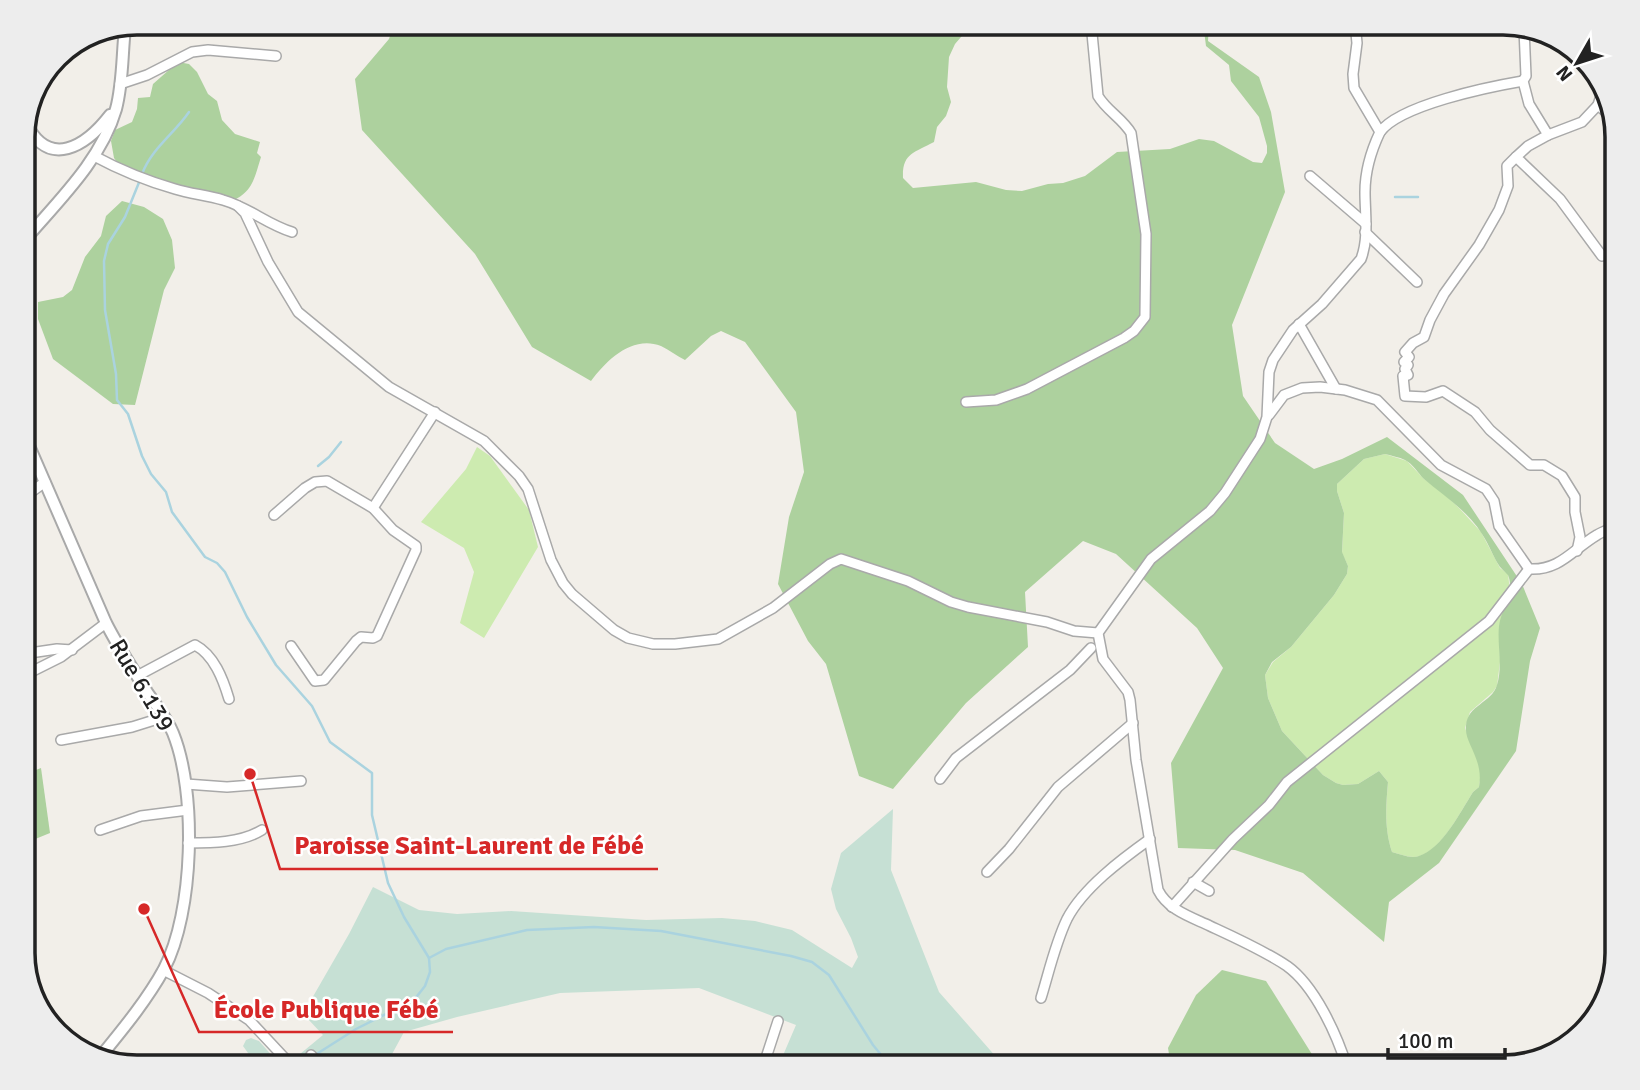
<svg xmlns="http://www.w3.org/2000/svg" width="1640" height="1090" font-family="Signika,sans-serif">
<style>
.grass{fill:#cdebb0}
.forest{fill:#add19e;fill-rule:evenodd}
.wetland{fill:#c6e0d4}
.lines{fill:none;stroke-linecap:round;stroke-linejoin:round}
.stream{stroke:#aad3df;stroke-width:2.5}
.minor-casing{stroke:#a9a9a9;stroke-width:12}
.tertiary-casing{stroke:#a9a9a9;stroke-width:14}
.minor{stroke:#fff;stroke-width:9}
.tertiary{stroke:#fff;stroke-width:10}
.labels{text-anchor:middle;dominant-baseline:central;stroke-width:5;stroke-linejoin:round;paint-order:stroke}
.street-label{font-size:24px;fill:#222;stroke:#fff}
.rim{fill:none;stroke:#222;stroke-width:3.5}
.leader{fill:none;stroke:#d62828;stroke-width:2.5}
.callout-dot{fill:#d62828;stroke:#fff;stroke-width:2.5}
.callout-label{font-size:26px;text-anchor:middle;font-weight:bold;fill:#d62828;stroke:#fff;stroke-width:5;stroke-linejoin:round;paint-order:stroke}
</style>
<rect width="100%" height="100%" fill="#f2efe9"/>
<g class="grass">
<polygon points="477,447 490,456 529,510 538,547 484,638 460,623 474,572 464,548 421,522 466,469"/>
<path d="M1385 454 1407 461 1424 479 1439 489 1460 509 1481 532 1500 568 1508 574 1510 591 1499 627 1500 662 1497 686 1493 692 1470 712 1465 728 1480 766 1481 773 1479 787 1473 792C1461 811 1442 849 1420 856 1411 859 1400 854 1392 852 1384 828 1386 807 1388 782L1379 771 1358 784 1343 785 1336 783 1323 775 1282 731 1268 698 1265 675 1273 662 1291 647 1334 595 1347 574 1348 566 1342 553 1344 513 1337 491V484L1364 459Z"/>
</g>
<g class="forest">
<path d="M394 23H968L967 30 955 44 949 57 947 87 951 102 946 116 937 127 934 142C914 153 902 153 903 178L913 188 976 182 1006 190 1022 191 1048 184 1063 183 1085 176 1117 152 1170 149 1199 139 1214 141 1253 162 1262 163 1267 153V146L1259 117 1231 81 1229 65 1206 46 1203 23H1209L1208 41 1259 77 1271 112 1285 192 1232 325 1243 396 1275 443 1314 469 1342 459 1387 437 1463 495 1522 584 1540 628 1530 661 1516 751 1439 863 1389 902 1384 942 1303 873 1235 850 1178 848 1171 763 1223 668 1197 628 1116 554 1083 541 1025 592 1028 647 966 703 893 789 859 776 826 664 808 641 778 584 789 517 804 472 796 412 745 342 721 331 711 336 685 360C677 356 669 350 661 346 632 335 607 360 591 381L532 347 475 254 362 130 355 79 389 39ZM1385 454C1392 456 1399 457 1405 460 1413 464 1418 473 1424 479 1444 496 1468 511 1482 534 1489 544 1493 557 1500 567 1501 568 1507 574 1508 575 1515 591 1501 610 1499 626 1497 645 1503 666 1497 685 1492 703 1467 705 1466 726 1464 744 1484 758 1479 787L1473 792C1461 811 1442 849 1419 856 1411 859 1400 854 1392 852 1384 828 1386 806 1388 782L1379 771 1358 784 1343 785 1336 783 1323 775 1282 731 1268 698 1265 675 1272 662 1291 647 1334 595 1347 574 1348 566 1342 552 1344 513 1337 491V484L1364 459Z"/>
<path d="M178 62 189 64 197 72 208 94 217 101 222 120 235 134 260 142 257 153 261 157C253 183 252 194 225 204L167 182 123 170 114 158 111 141 115 130 132 122 137 109 138 98 150 97 153 84Z"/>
<polygon points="122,201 144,207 163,219 172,240 175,268 164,290 135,405 113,404 53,359 38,319 38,302 63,297 72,290 85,257 101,236 106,216"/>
<polygon points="41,768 50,833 23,844 23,775"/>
<polygon points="1222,970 1266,981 1320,1067 1171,1067 1168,1048 1196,995"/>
</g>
<g class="wetland">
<polygon points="893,809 891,870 939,992 1005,1067 778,1067 796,1025 699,988 560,993 457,1017 404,1032 391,1056 335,1060 318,1067 305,1067 300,1054 323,1035 307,1018 311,1000 349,934 373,887 419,910 457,914 511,911 646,920 722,918 755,921 792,930 852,968 858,957 851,938 836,909 831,889 841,853"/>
<polygon points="251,1038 259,1041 282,1067 250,1067 253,1060 243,1046 246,1040"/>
</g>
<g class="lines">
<g class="stream">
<path d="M142 174C152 148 174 134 189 112"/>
<polyline points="140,180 125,217 108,244 104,261 105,310 116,374 117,400 128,414 142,456 151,474 166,492 172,512 205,557 217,563 225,572 247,617 276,665 312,706 330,742 372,773 372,815 388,883 404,917 429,958 430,972 425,986 414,1000 356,1029 315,1055"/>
<polyline points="1395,197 1418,197"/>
<polyline points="318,466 329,457 341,442"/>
<polyline points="429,958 446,949 527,930 594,927 661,931 791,956 812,962 829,975 873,1045 891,1067"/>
<polyline points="302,1067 310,1059"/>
</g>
<defs>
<g id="minor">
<polyline points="1524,29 1526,76 1523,81 1529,104 1548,135 1528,146 1516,157 1560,199 1602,256"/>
<polyline points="1598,78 1601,96 1598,105 1613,118"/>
<polyline points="120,84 147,75 192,52 208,50 276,56"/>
<path d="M1380 132C1400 105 1488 87 1523 81"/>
<polyline points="1548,135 1582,122 1598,105"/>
<path d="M94 156C120 170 147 181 175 189 191 194 207 195 223 200 248 207 268 225 292 232"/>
<polyline points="1516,157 1507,166 1508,186 1499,210 1479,245 1444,294 1430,320 1424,337 1413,343 1405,352 1409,357 1404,362 1408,365 1405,369 1408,375 1403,376 1405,396 1426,397 1443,391 1475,412 1490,430 1530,465 1544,465 1562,476 1575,497 1575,512 1580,537 1577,551"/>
<polyline points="1310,176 1366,224"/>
<polyline points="238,206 245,213 268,262 298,312 389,387 484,441 519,476 528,489 551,560 563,583 572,594 614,630 628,638 653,644 675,644 718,639 773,608 830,564 841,559 908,581 951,602 968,607 1047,622 1074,631 1098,633"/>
<polyline points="1365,232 1417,282"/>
<polyline points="1299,324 1336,389"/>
<path d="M966 402 996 400 1027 389 1124 338 1134 331 1145 317 1146 234 1131 133C1122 118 1107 111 1098 96L1091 23"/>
<path d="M1269 415 1284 395 1302 388 1320 387 1345 390 1377 400 1441 465 1486 489 1494 501 1499 526 1529 569C1560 571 1573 549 1597 535 1603 531 1611 529 1617 526"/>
<polyline points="23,498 45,482"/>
<polyline points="373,508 435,412"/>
<polyline points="274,515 305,488 315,482 327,481 373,508 393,530 416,546 416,550 377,636 373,638 361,637 356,641 324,680 315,681 291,646"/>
<polyline points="23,654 57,649 72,650"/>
<polyline points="23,676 61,657 106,623"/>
<path d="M137 676 195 645C214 655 223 679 229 699"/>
<polyline points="61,740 132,727 164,717"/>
<polyline points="940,779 956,758 1070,670 1091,648"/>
<polyline points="186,784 227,787 301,781"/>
<polyline points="100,830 141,816 188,810"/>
<path d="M188 843C211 843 241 843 262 830"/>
<polyline points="987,872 1009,849 1058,787 1133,723"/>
<polyline points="1193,882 1209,891"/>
<polyline points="1172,907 1233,839 1269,805 1287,782 1489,621 1529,569"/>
<polyline points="163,970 208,993 249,1020 293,1067"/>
<path d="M1041 998C1049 972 1055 944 1067 919 1083 888 1122 859 1150 839"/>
<polyline points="311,1055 322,1067"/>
<polyline points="763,1067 778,1021"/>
<path d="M1347 1067C1337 1035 1315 986 1287 966 1263 950 1236 938 1210 926 1191 917 1168 910 1158 890L1136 760 1130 700 1128 692 1103 659 1098 633 1151 559 1210 511 1225 493 1260 439 1267 417 1269 372 1273 360 1293 330 1322 304 1361 259C1369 238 1365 214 1365 192 1365 171 1371 151 1380 132L1354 88 1353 74 1357 43 1355 23"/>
</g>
<g id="tertiary">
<path d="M26 123C49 170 86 146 110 115"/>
<path d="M23 242C57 202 101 161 116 109 123 83 122 54 125 28"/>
<path d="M23 432 106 623C118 647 133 669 147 692 156 705 167 718 173 733 197 792 194 912 164 969 147 1000 123 1029 101 1056"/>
</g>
</defs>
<use href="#minor" class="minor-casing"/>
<use href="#tertiary" class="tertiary-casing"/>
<use href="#minor" class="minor"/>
<use href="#tertiary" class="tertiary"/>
</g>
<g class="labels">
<g class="street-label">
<text transform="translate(142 685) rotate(59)">Rue 6.139</text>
</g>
</g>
<path d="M0 0H1640V1090H0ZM137 35H1503A102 102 0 0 1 1605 137V953A102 102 0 0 1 1503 1055H137A102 102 0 0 1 35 953V137A102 102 0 0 1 137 35Z" fill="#ededed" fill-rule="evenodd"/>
<path class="rim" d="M137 35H1503A102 102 0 0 1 1605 137V953A102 102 0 0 1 1503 1055H137A102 102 0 0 1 35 953V137A102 102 0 0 1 137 35Z"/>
<path class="leader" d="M250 774L280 869H658M144 909L199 1032H453"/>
<g class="callout-dot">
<circle cx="250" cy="774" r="7"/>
<circle cx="144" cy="909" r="7"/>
</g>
<g class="callout-label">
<text x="469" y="854">Paroisse Saint-Laurent de Fébé</text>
<text x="326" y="1018">École Publique Fébé</text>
</g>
<g transform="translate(1577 63) rotate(231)" stroke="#ffffff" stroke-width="5" paint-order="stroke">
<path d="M0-5L12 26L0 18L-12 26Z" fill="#222222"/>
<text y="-10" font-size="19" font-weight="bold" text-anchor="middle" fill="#222222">N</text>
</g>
<path d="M1388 1048v10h117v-10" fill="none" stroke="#222222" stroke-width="3.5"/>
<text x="1398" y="1048" font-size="21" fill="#222222" stroke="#ffffff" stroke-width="5" paint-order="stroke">100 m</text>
</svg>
